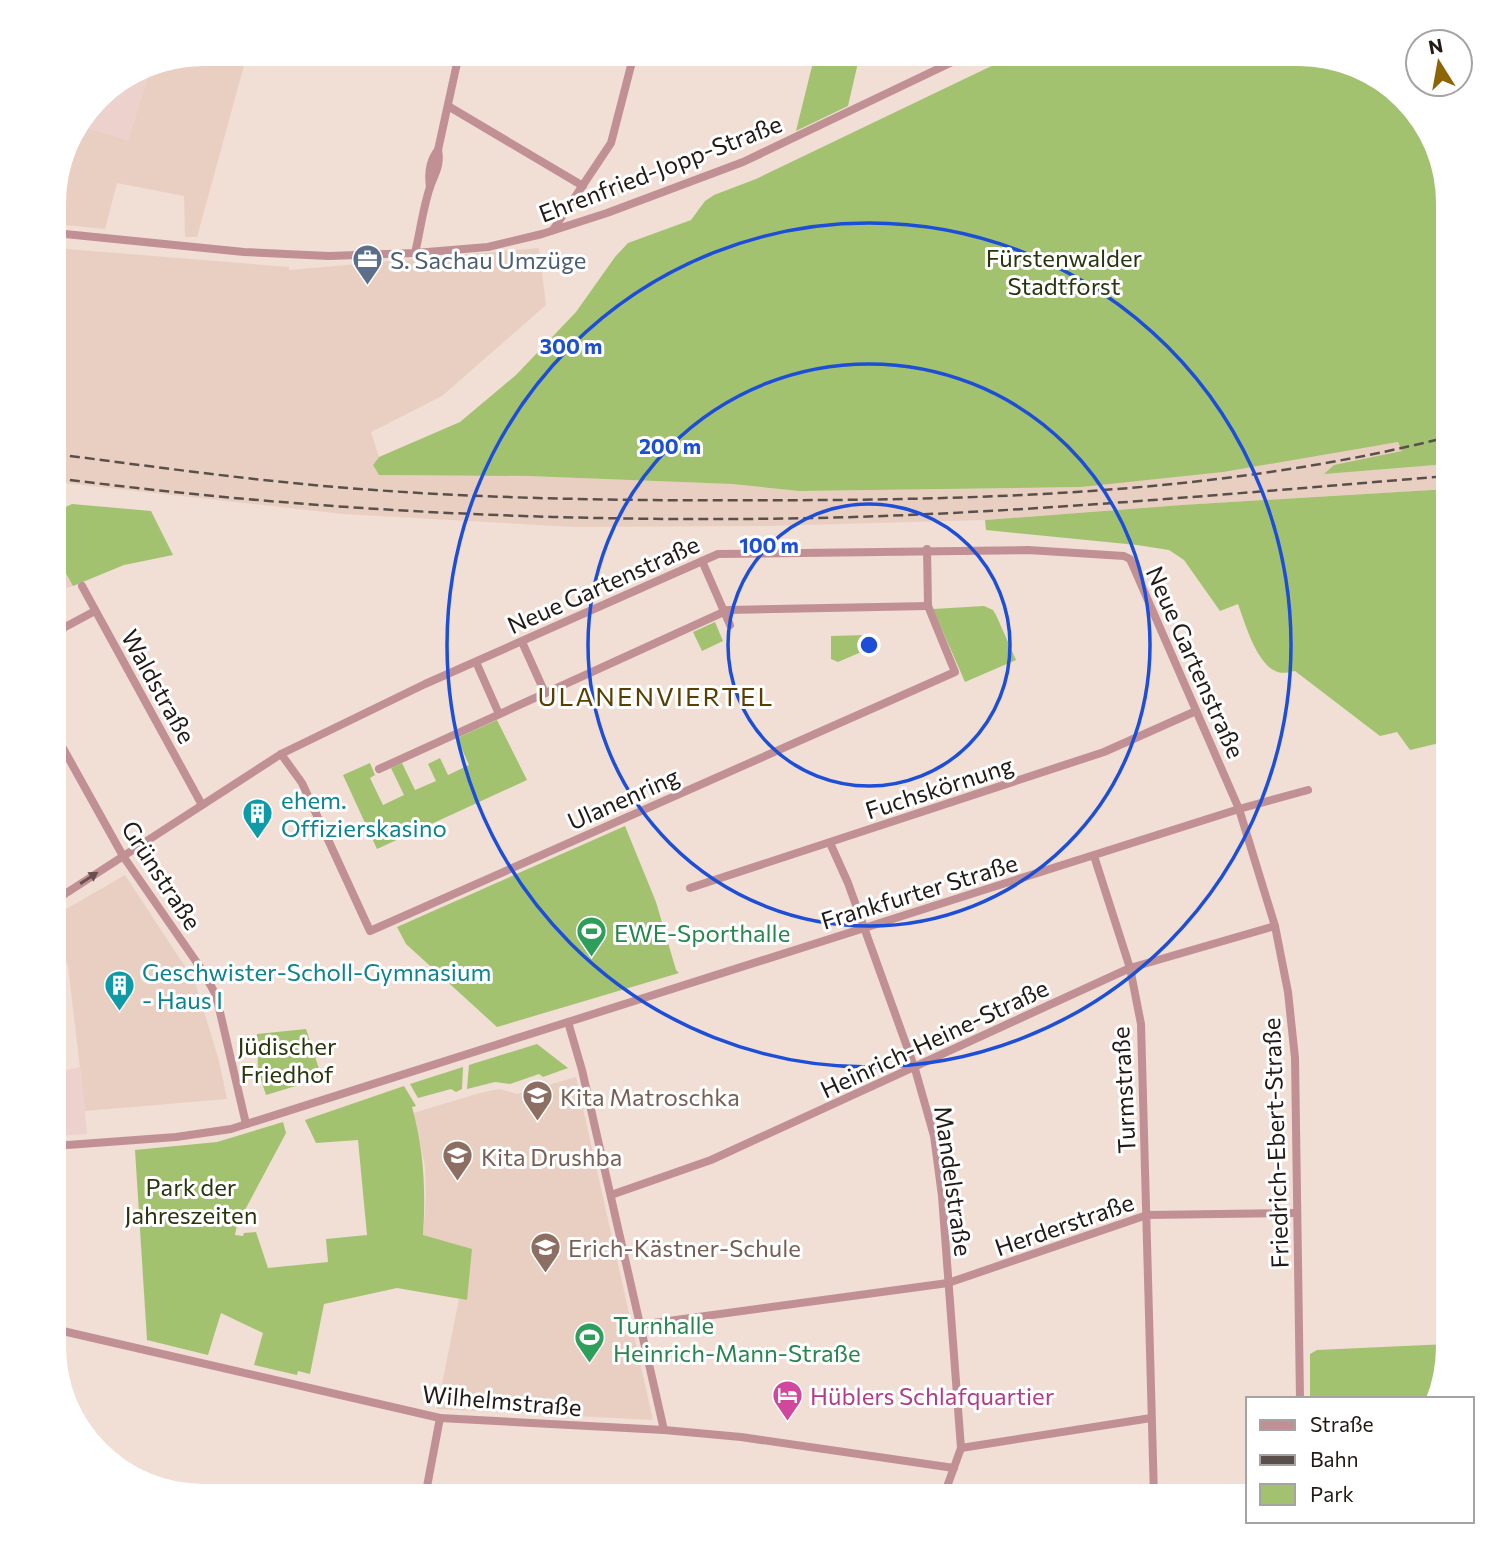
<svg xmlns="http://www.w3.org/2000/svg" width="1502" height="1551" font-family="Commissioner,sans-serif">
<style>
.built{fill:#e9cfc2}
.industrial{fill:#ecd1cd}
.green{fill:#a3c270}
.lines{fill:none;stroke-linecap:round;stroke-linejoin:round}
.minor{stroke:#c09094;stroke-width:8}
.rail{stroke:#5a504b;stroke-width:2.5;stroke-dasharray:10 5;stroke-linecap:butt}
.oneway{fill:#694f4f}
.ring{fill:none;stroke:#1d4ed8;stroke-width:3.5}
.labels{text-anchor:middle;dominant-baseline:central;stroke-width:6;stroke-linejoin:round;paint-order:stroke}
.street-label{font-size:24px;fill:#211a17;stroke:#fff}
.park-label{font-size:24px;fill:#28350d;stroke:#fff}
.service-label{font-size:24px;fill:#4e5e75;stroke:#fff;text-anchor:start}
.culture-label{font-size:24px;fill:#0d838f;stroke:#fff;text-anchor:start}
.leisure-label{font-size:24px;fill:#27864d;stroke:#fff;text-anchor:start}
.education-label{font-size:24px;fill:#785e54;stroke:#fff;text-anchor:start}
.hotel-label{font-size:24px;fill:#b23c85;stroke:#fff;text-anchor:start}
.neighbourhood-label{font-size:26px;letter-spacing:2px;fill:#593f00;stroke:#fff}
.centre{fill:#1d4ed8;stroke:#fff;stroke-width:3.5}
.ring-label{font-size:21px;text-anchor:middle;font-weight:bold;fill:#1d4ed8;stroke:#fff;stroke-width:6;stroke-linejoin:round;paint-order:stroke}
</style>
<rect width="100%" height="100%" fill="#f1ded4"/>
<g class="built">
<polygon points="203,54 234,54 246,58 197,237 185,237 184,196 117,183 105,229 55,224 55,193 69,138 79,126 128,140 152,64"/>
<polygon points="55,248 289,267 289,270 539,248 546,305 442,396 371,432 379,457 373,465 379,475 528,476 732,484 799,491 1081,487 1399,442 1403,451 1325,473 1448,464 1448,489 1182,505 985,520 768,526 575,527 343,514 55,482"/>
<polygon points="54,554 73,586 54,592"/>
<polygon points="125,875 195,982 219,1061 227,1099 85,1111 68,966 54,936 54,916"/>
<polygon points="576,1077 653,1420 437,1409 459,1299 467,1300 423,1235 426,1199 425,1166 413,1113 480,1093 499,1089 517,1094"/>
</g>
<g class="industrial">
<polygon points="152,64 128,140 79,126 105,92 147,65"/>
<polygon points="81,1067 87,1134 54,1136 54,1072"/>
</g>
<g class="green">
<polygon points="815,54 860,54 848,106 796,131"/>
<polygon points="1027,54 1308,55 1364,69 1411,105 1440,155 1448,203 1448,464 1324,474 1334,465 1402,451 1398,442 1223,472 1081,487 799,491 732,484 528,476 379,475 373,465 379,457 460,422 516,375 576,312 615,257 628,243 691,220 705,201 714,195 756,179 1006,59"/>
<path d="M1448 489V741L1410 750 1397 732 1380 736 1295 671C1290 672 1283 674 1278 672 1257 666 1245 623 1238 604L1220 611 1184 560 1169 550 1137 545 986 530 985 520 1182 505Z"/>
<polygon points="72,504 151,511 173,555 124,565 73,586 55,554 55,512"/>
<polygon points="984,606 993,610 996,615 1016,660 965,682 933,609"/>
<polygon points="715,622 723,641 702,651 693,632"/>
<polygon points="865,635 866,650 838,662 831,659 831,636"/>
<polygon points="497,720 527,780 377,849 343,775 370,763 375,775 370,778 383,805 404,795 391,768 402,763 415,790 436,781 428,764 440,758 448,775 469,765 457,738"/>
<polygon points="625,826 656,902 676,970 679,973 497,1027 406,944 397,927"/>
<polygon points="306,1029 322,1078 266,1095 258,1070 257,1034"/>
<polygon points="537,1044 568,1068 543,1077 539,1074 510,1084 495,1082 467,1089 469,1065"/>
<polygon points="463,1067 462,1089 456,1092 451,1089 418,1098 410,1084"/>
<path d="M404 1086 416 1106 412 1107C424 1150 426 1191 423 1235L472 1249 467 1300 397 1288 324 1304 310 1374 298 1371 297 1375 254 1365 263 1333 221 1313 208 1355 147 1340 135 1150 217 1142 283 1122 286 1133 237 1225 235 1235 243 1236 244 1233 256 1232 268 1268 328 1262 326 1239 367 1235 358 1140 316 1143 305 1120Z"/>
<polygon points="1448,1344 1436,1399 1310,1399 1310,1354 1317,1350"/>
</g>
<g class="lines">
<g class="minor">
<polyline points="448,106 583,186"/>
<path d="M430 187C428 173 429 161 438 150"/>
<polyline points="553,230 611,143 634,54"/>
<polyline points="55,233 244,252 329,256 415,253 488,247 542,234 607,213 743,162 969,54"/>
<path d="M415 253C420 232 423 208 430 187 435 173 441 166 438 150L459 54"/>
<polyline points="702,561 730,625"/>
<polyline points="82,586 202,805"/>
<polyline points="54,633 95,611"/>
<polyline points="522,642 545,693"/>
<polyline points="476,662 499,714"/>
<polyline points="54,732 123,856 202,970 216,995 246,1124"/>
<polyline points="281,754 302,783 370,931 955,672 928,606 927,549"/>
<polyline points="379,769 728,610 928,606"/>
<polyline points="830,843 848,883 915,1069 934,1136 942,1196 961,1448 948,1484 947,1497"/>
<polyline points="1094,856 1130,968 1141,1024 1154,1497"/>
<polyline points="690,888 1104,752 1196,711"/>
<polyline points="54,901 281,754 425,684 718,554 1028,550 1124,556 1130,559 1239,809 1275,926 1288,992 1295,1058 1300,1399"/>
<polyline points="568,1022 582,1070 664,1430"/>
<polyline points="54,1146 176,1137 231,1129 1239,809 1308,790"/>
<polyline points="611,1195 711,1160 1130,968 1275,926"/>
<polyline points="639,1325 948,1283 1147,1215 1297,1213"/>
<polyline points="54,1329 440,1418 664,1430 741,1437 954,1468"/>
<polyline points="961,1448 1151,1418"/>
<polyline points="425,1497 440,1418"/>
</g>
<g class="rail">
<path d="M55 454C141 465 227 477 313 485 486 501 660 501 833 500 1040 498 1246 488 1448 437"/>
<path d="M55 478C307 511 563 523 818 518 1028 513 1238 493 1448 476"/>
</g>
</g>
<defs><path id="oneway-solid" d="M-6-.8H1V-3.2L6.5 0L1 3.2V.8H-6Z" transform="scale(1.75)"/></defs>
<use class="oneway" href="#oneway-solid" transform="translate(89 878) rotate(-33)"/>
<g class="ring">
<circle cx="869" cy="645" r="141"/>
<circle cx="869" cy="645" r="281"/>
<circle cx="869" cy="645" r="422"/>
</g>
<defs>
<symbol id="office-pin" viewBox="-11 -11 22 30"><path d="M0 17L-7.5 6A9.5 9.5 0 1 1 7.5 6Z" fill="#5c6f8a" stroke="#fff"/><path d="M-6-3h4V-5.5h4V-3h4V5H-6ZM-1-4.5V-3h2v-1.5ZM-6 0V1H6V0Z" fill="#fff"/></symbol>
<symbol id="building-pin" viewBox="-11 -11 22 30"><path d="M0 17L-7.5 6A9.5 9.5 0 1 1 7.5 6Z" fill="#0f9aa8" stroke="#fff"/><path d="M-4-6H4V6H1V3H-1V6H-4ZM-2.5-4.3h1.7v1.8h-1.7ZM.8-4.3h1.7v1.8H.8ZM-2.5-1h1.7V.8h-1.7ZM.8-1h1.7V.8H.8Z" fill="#fff"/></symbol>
<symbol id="stadium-pin" viewBox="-11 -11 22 30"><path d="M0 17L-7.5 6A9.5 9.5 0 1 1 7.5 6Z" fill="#2e9e5b" stroke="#fff"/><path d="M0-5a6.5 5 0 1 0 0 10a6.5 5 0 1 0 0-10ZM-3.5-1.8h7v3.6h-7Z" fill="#fff"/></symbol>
<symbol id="school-pin" viewBox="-11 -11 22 30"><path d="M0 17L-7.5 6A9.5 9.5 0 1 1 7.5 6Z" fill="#8d6e63" stroke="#fff"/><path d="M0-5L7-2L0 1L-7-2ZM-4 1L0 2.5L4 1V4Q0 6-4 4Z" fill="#fff"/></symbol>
<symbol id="hotel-pin" viewBox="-11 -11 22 30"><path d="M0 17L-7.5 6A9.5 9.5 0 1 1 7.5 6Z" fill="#d1479c" stroke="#fff"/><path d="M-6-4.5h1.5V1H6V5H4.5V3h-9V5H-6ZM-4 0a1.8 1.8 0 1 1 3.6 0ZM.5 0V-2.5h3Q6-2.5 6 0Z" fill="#fff"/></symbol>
</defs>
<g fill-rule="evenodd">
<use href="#office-pin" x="350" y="242" width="35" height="47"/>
<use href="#building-pin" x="240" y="796" width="35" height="47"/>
<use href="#stadium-pin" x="574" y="914" width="35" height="47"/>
<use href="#building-pin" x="102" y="968" width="35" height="47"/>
<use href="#school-pin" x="520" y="1078" width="35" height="47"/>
<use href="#school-pin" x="440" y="1138" width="35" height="47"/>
<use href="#school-pin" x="528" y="1230" width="35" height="47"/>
<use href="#stadium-pin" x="572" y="1320" width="35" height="47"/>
<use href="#hotel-pin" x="770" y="1378" width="35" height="47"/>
</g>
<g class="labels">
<g class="street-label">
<text transform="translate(660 168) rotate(-21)">Ehrenfried-Jopp-Straße</text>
<text transform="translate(603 584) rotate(-24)">Neue Gartenstraße</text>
<text transform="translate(1196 662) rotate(66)">Neue Gartenstraße</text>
<text transform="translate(159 686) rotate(61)">Waldstraße</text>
<text transform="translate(939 787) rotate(-18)">Fuchskörnung</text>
<text transform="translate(623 798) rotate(-24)">Ulanenring</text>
<text transform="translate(162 875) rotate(57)">Grünstraße</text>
<text transform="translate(919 891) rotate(-17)">Frankfurter Straße</text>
<text transform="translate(934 1038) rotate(-25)">Heinrich-Heine-Straße</text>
<text transform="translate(1123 1090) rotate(-93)">Turmstraße</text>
<text transform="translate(1275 1143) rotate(-92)">Friedrich-Ebert-Straße</text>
<text transform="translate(954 1181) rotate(82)">Mandelstraße</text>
<text transform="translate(1064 1224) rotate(-19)">Herderstraße</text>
<text transform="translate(502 1400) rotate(5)">Wilhelmstraße</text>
</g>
<g class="park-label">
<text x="1064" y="257">Fürstenwalder<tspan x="1064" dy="28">Stadtforst</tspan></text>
<text x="287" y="1045">Jüdischer<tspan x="287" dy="28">Friedhof</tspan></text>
<text x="191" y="1186">Park der<tspan x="191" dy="28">Jahreszeiten</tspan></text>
</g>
<g class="service-label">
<text x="390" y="259">S. Sachau Umzüge</text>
</g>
<g class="culture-label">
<text x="281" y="799">ehem.<tspan x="281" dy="28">Offizierskasino</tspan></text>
<text x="142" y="971">Geschwister-Scholl-Gymnasium<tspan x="142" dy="28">- Haus I</tspan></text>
</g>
<g class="leisure-label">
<text x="614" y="932">EWE-Sporthalle</text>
<text x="613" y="1324">Turnhalle<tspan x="613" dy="28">Heinrich-Mann-Straße</tspan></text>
</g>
<g class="education-label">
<text x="560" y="1096">Kita Matroschka</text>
<text x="481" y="1156">Kita Drushba</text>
<text x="568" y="1247">Erich-Kästner-Schule</text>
</g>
<g class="hotel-label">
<text x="810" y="1395">Hüblers Schlafquartier</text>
</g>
<g class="neighbourhood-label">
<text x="656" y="695">ULANENVIERTEL</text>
</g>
</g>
<path d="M0 0H1502V1551H0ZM203 66H1299A137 137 0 0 1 1436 203V1347A137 137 0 0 1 1299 1484H203A137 137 0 0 1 66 1347V203A137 137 0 0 1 203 66Z" fill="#fff" fill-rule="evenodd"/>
<circle cx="869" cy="645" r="10" class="centre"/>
<g class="ring-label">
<text x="571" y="354">300 m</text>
<text x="670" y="454">200 m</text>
<text x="769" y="553">100 m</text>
</g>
<rect x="1246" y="1397" width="228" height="126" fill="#ffffff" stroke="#a6a3a2" stroke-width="2"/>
<rect x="1260" y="1420" width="35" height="10" fill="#c09094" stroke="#a6a3a2" stroke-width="2"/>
<text x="1310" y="1432" font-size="21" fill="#211a17">Straße</text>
<rect x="1260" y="1455" width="35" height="10" fill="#5a504b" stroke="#a6a3a2" stroke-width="2"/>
<text x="1310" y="1467" font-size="21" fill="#211a17">Bahn</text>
<rect x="1260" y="1484" width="35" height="21" fill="#a3c270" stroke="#a6a3a2" stroke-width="2"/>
<text x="1310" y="1502" font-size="21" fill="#211a17">Park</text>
<g transform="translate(1439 63) rotate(349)"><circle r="33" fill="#ffffff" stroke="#a6a3a2" stroke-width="2"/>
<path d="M0-5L12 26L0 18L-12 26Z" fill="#8c6506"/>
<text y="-10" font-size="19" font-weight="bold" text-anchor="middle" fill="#211a17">N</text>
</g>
</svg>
